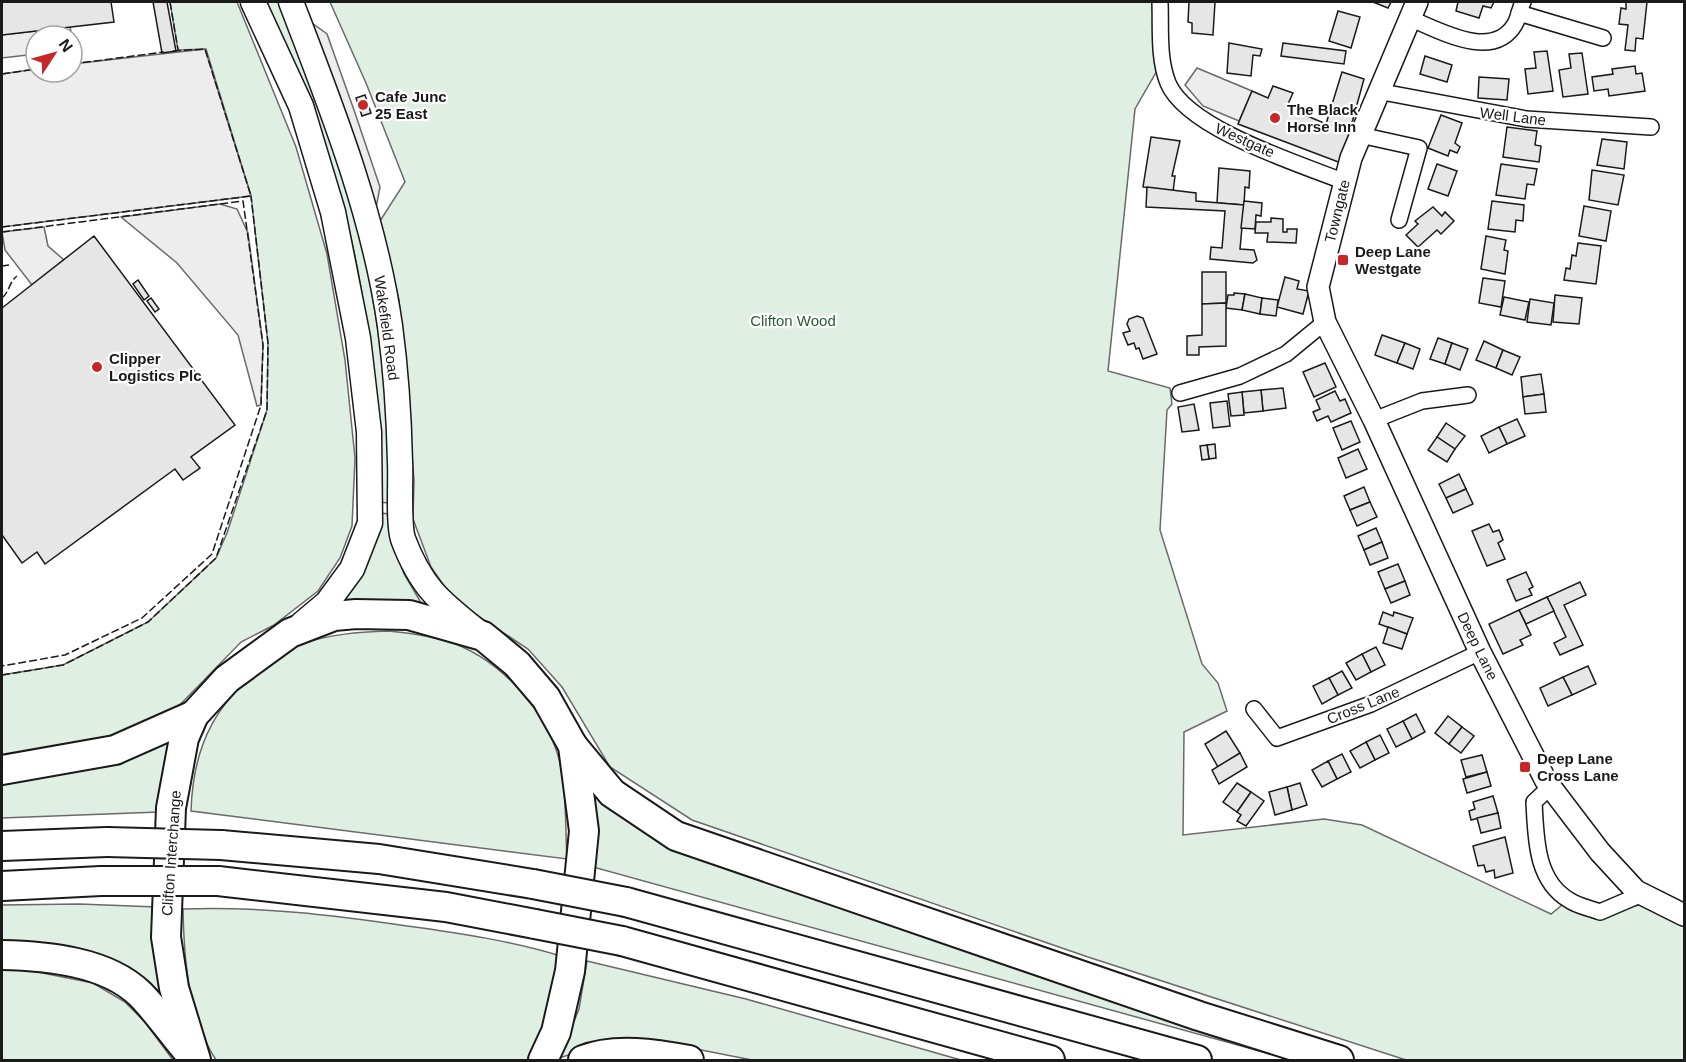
<svg xmlns="http://www.w3.org/2000/svg" width="1686" height="1062" font-family="Arial,sans-serif">
<style>
.green{fill:#e0efe3;stroke:#6a6a6a;stroke-width:1.5}
.parking{fill:#ededed;stroke:#6a6a6a;stroke-width:1.5}
.building{fill:#e6e6e6;stroke:#1a1a1a;stroke-width:1.5}
.lines{fill:none;stroke-linecap:round;stroke-linejoin:round}
.street-casing{stroke:#1a1a1a;stroke-width:18}
.secondary-casing{stroke:#1a1a1a;stroke-width:24}
.primary-casing{stroke:#1a1a1a;stroke-width:27}
.highway-casing{stroke:#1a1a1a;stroke-width:32}
.street{stroke:#fff;stroke-width:15}
.secondary{stroke:#fff;stroke-width:21}
.primary{stroke:#fff;stroke-width:24}
.highway{stroke:#fff;stroke-width:28}
.highway-bridge-casing{stroke:#1a1a1a;stroke-width:32;stroke-linecap:butt}
.highway-bridge{stroke:#fff;stroke-width:28}
.fence{stroke:#1a1a1a;stroke-width:1.5;stroke-dasharray:8 3;stroke-linecap:butt}
.poi-dot{fill:#c62828;stroke:#fff;stroke-width:2}
.labels{text-anchor:middle;dominant-baseline:central;stroke-width:4.5;stroke-linejoin:round;paint-order:stroke}
.poi-label{font-size:15px;font-weight:bold;fill:#1a1a1a;stroke:#fff;text-anchor:start}
.street-label{font-size:15px;fill:#1a1a1a;stroke:#fff}
.park-label{font-size:15px;fill:#2b5a34;stroke:#fff}
</style>
<rect width="100%" height="100%" fill="#fff"/>
<g class="green">
<polygon points="170,2 237,2 296,147 327,254 345,360 355,458 352,526 340,558 318,591 274,625 241,642 171,714 134,733 2,760 2,675 63,665 148,622 216,558 227,533 267,410 268,343 251,196 206,49 178,50"/>
<path d="M264 2H279C294 39 312 77 325 115 367 239 393 372 388 503L379 502C373 398 371 292 338 192 317 127 288 65 264 2Z"/>
<polygon points="330,2 1160,2 1162,62 1135,109 1108,371 1170,388 1172,404 1167,410 1160,530 1202,664 1218,683 1227,711 1184,732 1183,835 1324,819 1362,825 1551,914 1568,900 1600,912 1645,904 1684,924 1684,1060 1406,1060 1088,957 692,820 610,767 562,687 528,649 454,600 431,567 413,519 414,480 399,300 380,221 405,182 366,83"/>
<polygon points="380,513 389,514 393,543 404,574 423,606 341,602"/>
<path d="M388 631C407 633 428 635 447 641 497 657 545 707 559 759 567 791 565 826 567 859L191 811C193 744 217 697 274 661 283 655 292 647 302 644 330 634 359 632 388 631Z"/>
<polygon points="176,733 159,812 2,818 2,784 90,767"/>
<polygon points="593,790 607,800 1313,1060 1292,1060 593,867"/>
<polygon points="79,904 157,907 165,1003 2,944 2,905"/>
<path d="M183 909C257 906 333 915 407 926 460 933 512 941 564 957L543 1040 528 1060H216C188 1017 184 960 183 909Z"/>
<polygon points="587,961 746,999 961,1060 752,1060 691,1048 594,1047 559,1058 579,1009"/>
<polygon points="2,965 93,983 125,1002 145,1022 173,1060 2,1060"/>
</g>
<g class="parking">
<polygon points="294,10 327,34 355,113 380,187 371,234"/>
<polygon points="70,27 72,36 36,36 36,54 2,58 2,35"/>
<polygon points="205,49 251,196 2,227 2,74 36,69 36,72 72,72 72,64"/>
<polygon points="1197,68 1252,91 1239,121 1203,106 1185,85"/>
<polygon points="220,204 237,209 248,233 263,345 261,405 257,406 238,335 177,263 121,217"/>
<polygon points="44,227 48,246 64,260 32,285 5,250 2,232"/>
</g>
<g class="building">
<polygon points="2,2 111,2 114,22 2,35"/>
<polygon points="153,2 167,2 176,51 162,53"/>
<polygon points="1189,2 1215,2 1213,35 1192,33 1192,23 1188,22"/>
<polygon points="1373,2 1391,2 1388,8"/>
<polygon points="1458,2 1494,2 1491,8 1483,6 1479,18 1456,11"/>
<polygon points="1626,2 1647,2 1643,39 1636,38 1635,51 1625,50 1628,25 1619,24 1621,8 1626,9"/>
<polygon points="1338,11 1360,17 1351,48 1329,41"/>
<polygon points="1229,43 1262,49 1260,56 1253,55 1251,76 1227,73"/>
<polygon points="1283,43 1346,51 1344,64 1281,56"/>
<polygon points="1547,51 1553,91 1528,94 1525,69 1536,68 1534,52"/>
<polygon points="1582,53 1588,94 1563,97 1559,70 1571,68 1569,54"/>
<polygon points="1425,56 1452,65 1447,82 1420,74"/>
<polygon points="1635,66 1636,74 1642,73 1645,91 1609,96 1608,89 1594,91 1592,77 1613,74 1612,69"/>
<polygon points="1342,72 1364,79 1341,163 1238,124 1252,91 1268,98 1273,86 1293,93 1288,104 1292,105 1291,109 1326,124"/>
<polygon points="1479,77 1509,79 1507,100 1478,98"/>
<polygon points="365,95 371,113 362,116 356,98"/>
<polygon points="1441,115 1462,123 1455,143 1460,147 1457,153 1450,150 1448,156 1428,148"/>
<polygon points="1507,127 1537,131 1535,145 1541,146 1539,162 1503,157"/>
<polygon points="1151,137 1180,141 1172,176 1175,176 1173,192 1143,187"/>
<polygon points="1602,139 1627,142 1624,169 1597,165"/>
<polygon points="1437,164 1457,171 1448,196 1428,189"/>
<polygon points="1501,164 1537,169 1534,185 1527,184 1525,199 1496,195"/>
<polygon points="1219,168 1250,171 1249,188 1245,187 1244,205 1217,203"/>
<polygon points="1592,170 1624,175 1618,205 1589,200"/>
<polygon points="1147,187 1196,193 1196,201 1244,205 1240,249 1254,250 1257,260 1253,263 1210,259 1211,247 1222,248 1225,211 1146,207"/>
<polygon points="1244,201 1262,203 1261,216 1256,215 1255,229 1241,228"/>
<polygon points="1492,201 1524,205 1523,221 1516,220 1515,232 1488,229"/>
<polygon points="1584,206 1611,211 1606,241 1579,236"/>
<polygon points="1433,207 1442,216 1445,212 1454,221 1441,234 1437,230 1418,247 1406,235 1418,224 1415,221"/>
<polygon points="1271,218 1283,219 1283,232 1287,232 1287,229 1297,229 1296,243 1267,242 1268,233 1255,233 1256,222 1271,222"/>
<polygon points="94,236 235,425 191,457 200,468 183,480 175,469 45,564 37,552 22,563 2,535 2,308"/>
<polygon points="1486,236 1506,240 1504,250 1508,251 1505,274 1481,269"/>
<polygon points="1578,243 1601,246 1596,284 1564,280 1566,268 1570,269 1572,255 1576,256"/>
<polygon points="1202,272 1226,272 1226,303 1202,304"/>
<polygon points="1285,277 1299,281 1297,289 1309,291 1303,314 1277,307"/>
<polygon points="1483,278 1505,281 1501,307 1479,303"/>
<polygon points="138,280 149,296 144,300 133,284"/>
<polygon points="1234,293 1245,294 1242,310 1226,308 1228,295 1234,295"/>
<polygon points="1245,294 1262,298 1260,314 1242,310"/>
<polygon points="1555,295 1582,298 1579,324 1553,322"/>
<polygon points="1504,297 1529,302 1525,320 1500,315"/>
<polygon points="151,298 159,309 155,312 147,301"/>
<polygon points="1262,298 1278,300 1276,316 1260,314"/>
<polygon points="1530,299 1554,303 1551,325 1527,322"/>
<polygon points="1226,303 1226,346 1199,347 1199,355 1187,355 1187,336 1202,335 1202,304"/>
<polygon points="1137,316 1143,318 1157,354 1143,359 1139,348 1136,349 1134,343 1128,345 1123,333 1130,331 1127,324 1129,319"/>
<polygon points="1382,335 1405,343 1397,363 1375,355"/>
<polygon points="1438,338 1452,343 1445,364 1430,359"/>
<polygon points="1484,341 1503,350 1496,368 1476,360"/>
<polygon points="1405,343 1420,349 1413,369 1397,363"/>
<polygon points="1452,343 1468,349 1460,370 1445,364"/>
<polygon points="1503,350 1520,357 1512,375 1496,368"/>
<polygon points="1325,363 1336,387 1314,397 1303,372"/>
<polygon points="1541,374 1544,394 1523,397 1521,377"/>
<polygon points="1283,388 1286,408 1263,411 1261,390"/>
<polygon points="1261,390 1263,411 1244,413 1242,392"/>
<polygon points="1335,391 1340,401 1345,399 1351,413 1331,422 1328,416 1317,421 1313,412 1320,409 1316,400"/>
<polygon points="1242,392 1244,415 1231,416 1228,394"/>
<polygon points="1544,394 1546,412 1525,414 1523,397"/>
<polygon points="1227,401 1230,426 1213,428 1210,403"/>
<polygon points="1194,404 1199,430 1182,432 1178,407"/>
<polygon points="1517,419 1525,436 1507,444 1499,427"/>
<polygon points="1351,421 1360,442 1342,450 1333,428"/>
<polygon points="1446,423 1465,436 1455,449 1437,437"/>
<polygon points="1499,427 1507,444 1489,453 1481,436"/>
<polygon points="1437,437 1455,449 1447,462 1428,450"/>
<polygon points="1215,444 1216,458 1209,459 1207,445"/>
<polygon points="1207,445 1209,459 1202,460 1200,446"/>
<polygon points="1358,449 1367,469 1346,478 1338,458"/>
<polygon points="1459,474 1466,489 1446,498 1439,484"/>
<polygon points="1364,487 1370,502 1350,510 1344,496"/>
<polygon points="1466,489 1473,504 1453,513 1446,498"/>
<polygon points="1370,502 1377,517 1357,526 1350,510"/>
<polygon points="1489,524 1493,532 1499,530 1503,540 1498,543 1505,559 1487,566 1472,531"/>
<polygon points="1376,528 1382,542 1364,550 1358,536"/>
<polygon points="1382,542 1388,558 1370,565 1364,550"/>
<polygon points="1398,564 1405,581 1385,589 1378,572"/>
<polygon points="1526,572 1533,587 1529,589 1532,595 1516,601 1507,580"/>
<polygon points="1405,581 1410,595 1391,603 1385,589"/>
<polygon points="1580,582 1586,595 1564,605 1583,645 1560,655 1554,643 1566,637 1547,597"/>
<polygon points="1547,597 1554,611 1526,624 1519,610"/>
<polygon points="1519,610 1531,635 1520,640 1523,645 1503,654 1489,624"/>
<polygon points="1383,612 1393,616 1394,612 1413,618 1407,634 1379,624"/>
<polygon points="1388,627 1407,634 1402,649 1383,643"/>
<polygon points="1376,647 1385,665 1371,672 1362,654"/>
<polygon points="1362,654 1371,672 1356,680 1346,663"/>
<polygon points="1588,666 1596,684 1572,695 1563,677"/>
<polygon points="1342,671 1352,688 1338,695 1329,678"/>
<polygon points="1563,677 1572,695 1548,706 1540,688"/>
<polygon points="1329,678 1338,695 1322,704 1313,686"/>
<polygon points="1416,714 1425,732 1412,739 1403,721"/>
<polygon points="1448,716 1462,727 1449,744 1435,733"/>
<polygon points="1403,721 1412,739 1396,747 1387,729"/>
<polygon points="1462,727 1474,736 1461,753 1449,744"/>
<polygon points="1226,731 1240,753 1218,767 1205,744"/>
<polygon points="1380,735 1389,753 1375,760 1366,742"/>
<polygon points="1366,742 1375,760 1360,768 1350,751"/>
<polygon points="1240,753 1247,767 1219,784 1212,770"/>
<polygon points="1342,754 1351,772 1337,779 1328,761"/>
<polygon points="1482,755 1487,772 1466,777 1461,760"/>
<polygon points="1328,761 1337,779 1322,787 1312,770"/>
<polygon points="1487,772 1491,786 1467,793 1463,779"/>
<polygon points="1237,783 1251,792 1237,812 1223,802"/>
<polygon points="1300,783 1307,805 1292,810 1287,787"/>
<polygon points="1287,787 1292,810 1275,815 1269,792"/>
<polygon points="1251,792 1264,801 1246,826 1237,821 1241,815 1237,812"/>
<polygon points="1493,796 1498,813 1471,820 1469,811 1475,809 1473,802"/>
<polygon points="1498,813 1501,828 1481,833 1477,818"/>
<polygon points="1505,837 1513,873 1495,878 1494,870 1486,872 1484,865 1478,866 1473,846"/>
</g>
<g class="lines">
<defs>
<g id="street">
<path d="M1160 2C1161 28 1158 58 1168 83 1187 129 1300 164 1345 182"/>
<polyline points="1519,13 1603,38"/>
<path d="M1409 18C1439 30 1493 62 1515 24 1519 17 1520 8 1523 2"/>
<polyline points="1377,91 1526,119 1651,127"/>
<polyline points="1360,135 1419,148 1399,220"/>
<polyline points="1180,393 1240,376 1286,354 1325,322"/>
<polyline points="1374,420 1422,401 1468,395"/>
<polyline points="1254,709 1277,738 1371,704 1480,652"/>
<path d="M1550 787 1534 802C1536 836 1535 880 1569 900 1577 906 1590 908 1600 912L1642 894"/>
</g>
<polyline id="secondary" points="1417,2 1351,158 1318,287 1325,322 1374,420 1480,652 1546,781 1600,852 1636,891 1684,915"/>
<g id="primary">
<polyline points="253,2 301,106 333,212 358,338 369,432 370,523 352,569 327,603 302,624"/>
<path d="M291 2C331 106 374 214 390 326 396 371 399 417 400 462 401 481 398 523 403 539 421 587 439 601 478 632"/>
</g>
<g id="highway">
<polyline points="573,746 612,793 676,836 1199,1016 1339,1060"/>
<polyline points="2,770 115,750 194,715"/>
<polyline points="221,845 379,859 533,884"/>
<polyline points="2,846 107,842"/>
<polyline points="218,881 446,907 535,924"/>
<polyline points="2,886 101,881"/>
<polyline points="626,902 1197,1060"/>
<polyline points="622,941 1050,1060"/>
<path d="M2 955C46 956 106 961 140 994 158 1012 173 1035 190 1054"/>
<polyline points="196,1060 174,988 166,937 171,808 184,738 194,715 227,679 290,633 334,616 356,614 409,615 483,636 517,664 546,698 573,746 584,831 570,971 556,1032 543,1060"/>
<path d="M583 1060C615 1047 657 1054 689 1060"/>
</g>
</defs>
<use href="#street" class="street-casing"/>
<use href="#secondary" class="secondary-casing"/>
<use href="#primary" class="primary-casing"/>
<use href="#highway" class="highway-casing"/>
<use href="#street" class="street"/>
<use href="#secondary" class="secondary"/>
<use href="#primary" class="primary"/>
<use href="#highway" class="highway"/>
<defs>
<g id="highway-bridge">
<polyline points="107,842 221,845"/>
<polyline points="101,881 218,881"/>
<polyline points="533,884 626,902"/>
<polyline points="535,924 622,941"/>
</g>
</defs>
<use href="#highway-bridge" class="highway-bridge-casing"/>
<use href="#highway-bridge" class="highway-bridge"/>
<g class="fence">
<polyline points="170,2 178,50"/>
<polyline points="72,64 164,52"/>
<polyline points="2,74 36,69"/>
<polyline points="2,227 251,196 205,49 173,51"/>
<polyline points="2,232 243,201 263,345 261,405 212,554 142,618 65,655 2,666"/>
<polyline points="2,266 9,265"/>
<path d="M2 298C10 291 9 282 17 276"/>
<polyline points="2,675 63,665 148,622 216,558 267,410 268,343 251,196"/>
</g>
</g>
<g class="poi-dot">
<circle cx="363" cy="105" r="6"/>
<circle cx="1275" cy="118" r="6"/>
<rect x="1337" y="254" width="12" height="12" rx="3"/>
<circle cx="97" cy="367" r="6"/>
<rect x="1519" y="761" width="12" height="12" rx="3"/>
</g>
<g class="labels">
<g class="poi-label">
<text x="375" y="96">Cafe Junc<tspan x="375" dy="17">25 East</tspan></text>
<text x="1287" y="109">The Black<tspan x="1287" dy="17">Horse Inn</tspan></text>
<text x="1355" y="251">Deep Lane<tspan x="1355" dy="17">Westgate</tspan></text>
<text x="109" y="358">Clipper<tspan x="109" dy="17">Logistics Plc</tspan></text>
<text x="1537" y="758">Deep Lane<tspan x="1537" dy="17">Cross Lane</tspan></text>
</g>
<g class="street-label">
<text transform="translate(1513 116) rotate(7)">Well Lane</text>
<text transform="translate(1245 140) rotate(24)">Westgate</text>
<text transform="translate(1337 211) rotate(-76)">Towngate</text>
<text transform="translate(387 328) rotate(82)">Wakefield Road</text>
<text transform="translate(1478 646) rotate(64)">Deep Lane</text>
<text transform="translate(1363 705) rotate(-22)">Cross Lane</text>
<text transform="translate(171 853) rotate(-86)">Clifton Interchange</text>
</g>
<g class="park-label">
<text x="793" y="320">Clifton Wood</text>
</g>
</g>
<rect width="1686" height="1062" fill="none" stroke="#1a1a1a" stroke-width="6"/>
<g transform="translate(54 54) rotate(54)"><circle r="28" fill="#ffffff" stroke="#a3a3a3" stroke-width="1.5"/>
<path d="M0-4.5L10 22L0 15L-10 22Z" fill="#c62828"/>
<text y="-9" font-size="16" font-weight="bold" text-anchor="middle" fill="#1a1a1a">N</text>
</g>
</svg>
